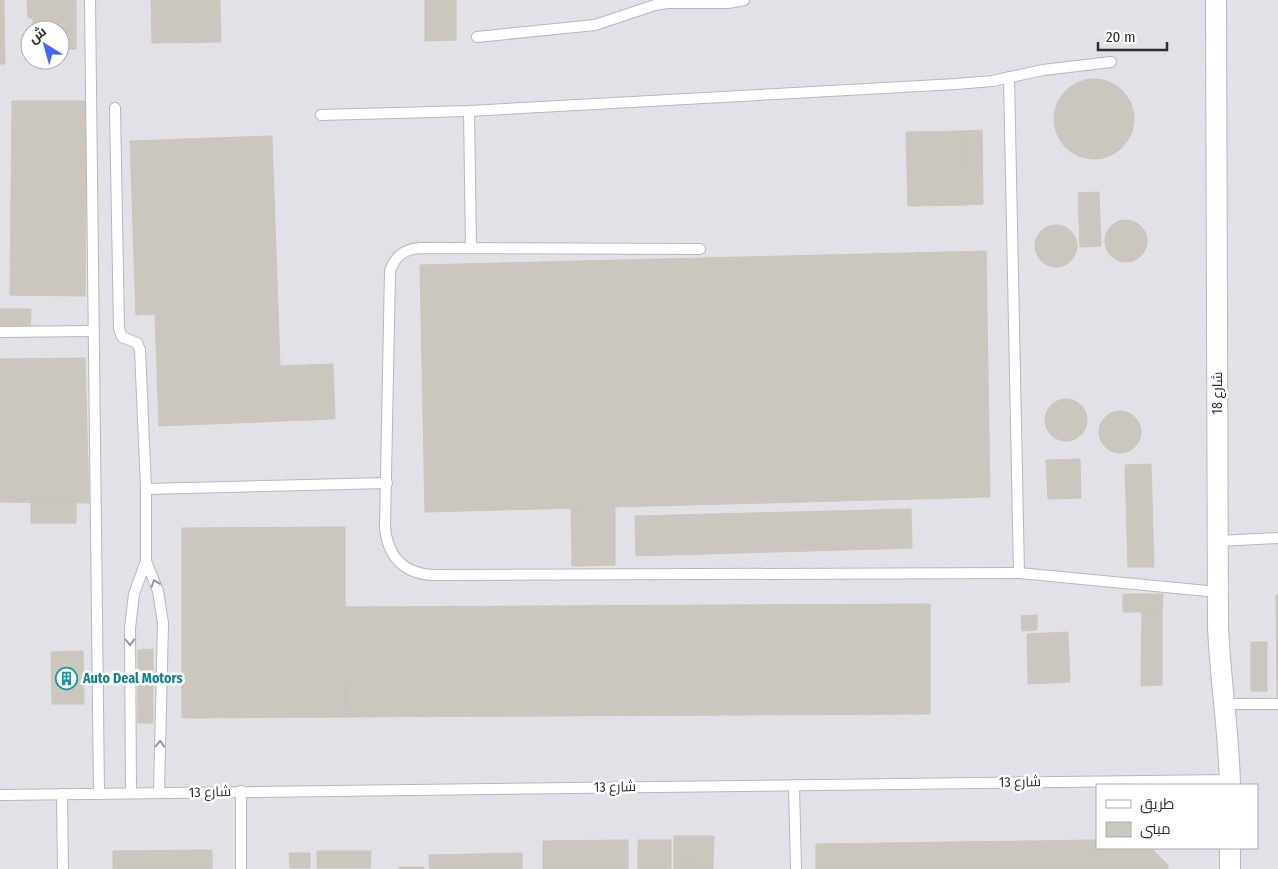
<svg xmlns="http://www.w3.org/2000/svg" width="1278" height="869" font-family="'Fira Sans Condensed',Cairo,sans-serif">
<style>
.industrial{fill:#e3e1e8;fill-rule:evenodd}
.building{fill:#cbc7bf;stroke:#cbc5ba}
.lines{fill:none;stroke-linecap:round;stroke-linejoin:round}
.service-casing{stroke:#b4b7c1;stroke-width:12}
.minor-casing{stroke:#b4b7c1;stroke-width:22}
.service{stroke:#fff;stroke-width:10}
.minor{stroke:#fff;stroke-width:20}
.oneway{stroke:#969696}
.labels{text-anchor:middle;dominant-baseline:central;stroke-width:5;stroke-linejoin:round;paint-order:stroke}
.street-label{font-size:14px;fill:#2e2e2e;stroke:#fff}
.culture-label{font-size:14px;font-weight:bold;fill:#0d838f;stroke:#fff;text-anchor:start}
</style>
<rect width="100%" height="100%" fill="#efe9e1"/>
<path class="industrial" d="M0 0H1278V869H0ZM30 30H60V60H30ZM1097 785H1257V848H1097Z"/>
<g class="building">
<polygon points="0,0 4,0 5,64 0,64"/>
<polygon points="27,0 76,0 76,49 60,49 60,30 33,30 33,18 28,18"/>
<polygon points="151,0 220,0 221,42 152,43"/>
<polygon points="425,0 456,0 456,40 425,41"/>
<circle cx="1094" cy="119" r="40"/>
<polygon points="12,101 87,101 85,296 10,295"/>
<polygon points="982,130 983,204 963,205 962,131"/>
<polygon points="962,131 963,205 908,206 906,132"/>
<polygon points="272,136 280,366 333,364 335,419 159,426 155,314 136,315 130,141"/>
<polygon points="1099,192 1101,246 1080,247 1078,193"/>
<circle cx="1126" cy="241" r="21"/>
<circle cx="1056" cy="246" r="21"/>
<polygon points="986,251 990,497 425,512 420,265"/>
<polygon points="0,309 31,309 30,330 0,330"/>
<polygon points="85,358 89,503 0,502 0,359"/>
<circle cx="1066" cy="420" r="21"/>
<circle cx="1120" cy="432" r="21"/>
<polygon points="1080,459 1081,498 1048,499 1046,460"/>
<polygon points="1151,464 1154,567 1128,567 1125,465"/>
<rect x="31" y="502" width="45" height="21"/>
<polygon points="615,507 615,565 572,566 571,508"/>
<polygon points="911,509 912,548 636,556 635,516"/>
<polygon points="345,527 345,717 182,718 182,528"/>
<polygon points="1123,594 1163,594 1162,612 1123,612"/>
<polygon points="1276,595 1278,595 1277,701"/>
<polygon points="930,604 930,714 345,717 344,607"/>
<polygon points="1142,612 1162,612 1162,685 1141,686"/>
<polygon points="1037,615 1037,630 1022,631 1021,616"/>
<polygon points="1068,632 1070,682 1028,684 1027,634"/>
<rect x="1251" y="642" width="16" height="49"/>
<polygon points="153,649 153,723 138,723 138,650"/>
<polygon points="83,651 84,704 52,704 51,652"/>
<polygon points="674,836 714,836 713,864 674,863"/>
<polygon points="628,840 628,869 543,869 543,841"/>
<rect x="638" y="840" width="33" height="29"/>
<polygon points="1097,840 1097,848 1151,848 1168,865 1168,869 816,869 816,844"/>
<polygon points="212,850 212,869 113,869 113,851"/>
<polygon points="317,851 371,851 370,868 317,868"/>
<polygon points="289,853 310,853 310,868 290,868"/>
<polygon points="522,853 522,869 430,869 429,855"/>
<polygon points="674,863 713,864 713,869 674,869"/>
<rect x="399" y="867" width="25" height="2"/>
</g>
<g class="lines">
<defs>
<g id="service">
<polyline points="90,0 99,794"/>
<polyline points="477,37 595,25 655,5 667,3 728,3 744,0"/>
<polyline points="1009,77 1019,573"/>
<polyline points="115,108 119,329 122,337 137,343 140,350 146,489 146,561 134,594 130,628 131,793"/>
<polyline points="469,111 471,248"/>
<polyline points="321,115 469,111 956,84 992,81 1043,70 1111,62"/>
<path d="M700 249 420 248C404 249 395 256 390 271L385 526C387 555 402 573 432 575L1019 573 1218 592"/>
<polyline points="0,332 93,331"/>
<polyline points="146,489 387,483"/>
<polyline points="1218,541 1278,538"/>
<polyline points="146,561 158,591 163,623 159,793"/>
<polyline points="1224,704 1278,704"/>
<polyline points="794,785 796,869"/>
<polyline points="241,791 241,869"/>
<polyline points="62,794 63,869"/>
<polyline points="0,795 1230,780"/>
</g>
<g id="minor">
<path d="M1216 0 1218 626C1220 679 1229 732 1230 785"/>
<polyline points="1230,848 1230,869"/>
</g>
</defs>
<use href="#service" class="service-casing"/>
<use href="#minor" class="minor-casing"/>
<use href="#service" class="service"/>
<use href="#minor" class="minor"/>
</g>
<defs><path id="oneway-chevron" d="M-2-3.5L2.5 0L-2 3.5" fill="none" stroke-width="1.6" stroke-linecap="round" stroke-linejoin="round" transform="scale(1.25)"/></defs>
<g class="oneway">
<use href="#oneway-chevron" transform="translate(155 583) rotate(-109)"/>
<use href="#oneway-chevron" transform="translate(130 642) rotate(89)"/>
<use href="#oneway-chevron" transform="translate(160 744) rotate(-88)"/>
</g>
<defs>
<symbol id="building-ring" viewBox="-11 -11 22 22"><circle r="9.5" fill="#fff" stroke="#0f9aa8" stroke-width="1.5"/><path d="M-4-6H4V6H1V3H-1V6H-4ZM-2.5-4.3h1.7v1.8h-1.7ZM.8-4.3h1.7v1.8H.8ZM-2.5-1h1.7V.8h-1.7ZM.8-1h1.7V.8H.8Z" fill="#0f9aa8"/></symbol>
</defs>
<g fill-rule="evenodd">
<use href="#building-ring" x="54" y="666" width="25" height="25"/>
</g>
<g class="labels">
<g class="street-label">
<text transform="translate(1217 393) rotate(-90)">شارع 18</text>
<text transform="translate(1020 782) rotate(-1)">شارع 13</text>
<text transform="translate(615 787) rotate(-1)">شارع 13</text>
<text transform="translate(210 792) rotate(-2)">شارع 13</text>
</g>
<g class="culture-label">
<text x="83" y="678">Auto Deal Motors</text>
</g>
</g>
<rect x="1096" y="784" width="162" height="65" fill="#ffffff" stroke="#ababab"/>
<rect x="1106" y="800" width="25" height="8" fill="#ffffff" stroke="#ababab"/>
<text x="1140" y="809" font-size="15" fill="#2e2e2e">طريق</text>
<rect x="1106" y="822" width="25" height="15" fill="#cbc7bf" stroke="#ababab"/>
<text x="1140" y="834" font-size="15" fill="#2e2e2e">مبنى</text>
<g transform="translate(45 45) rotate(323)"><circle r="24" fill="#ffffff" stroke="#ababab"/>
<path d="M0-4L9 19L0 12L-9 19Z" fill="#4264fb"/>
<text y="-8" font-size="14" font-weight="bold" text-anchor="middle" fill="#2e2e2e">ش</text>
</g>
<path d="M1098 42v8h69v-8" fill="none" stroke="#2e2e2e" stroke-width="2.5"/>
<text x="1106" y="42" font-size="15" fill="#2e2e2e" stroke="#ffffff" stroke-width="4" paint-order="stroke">20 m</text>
</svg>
